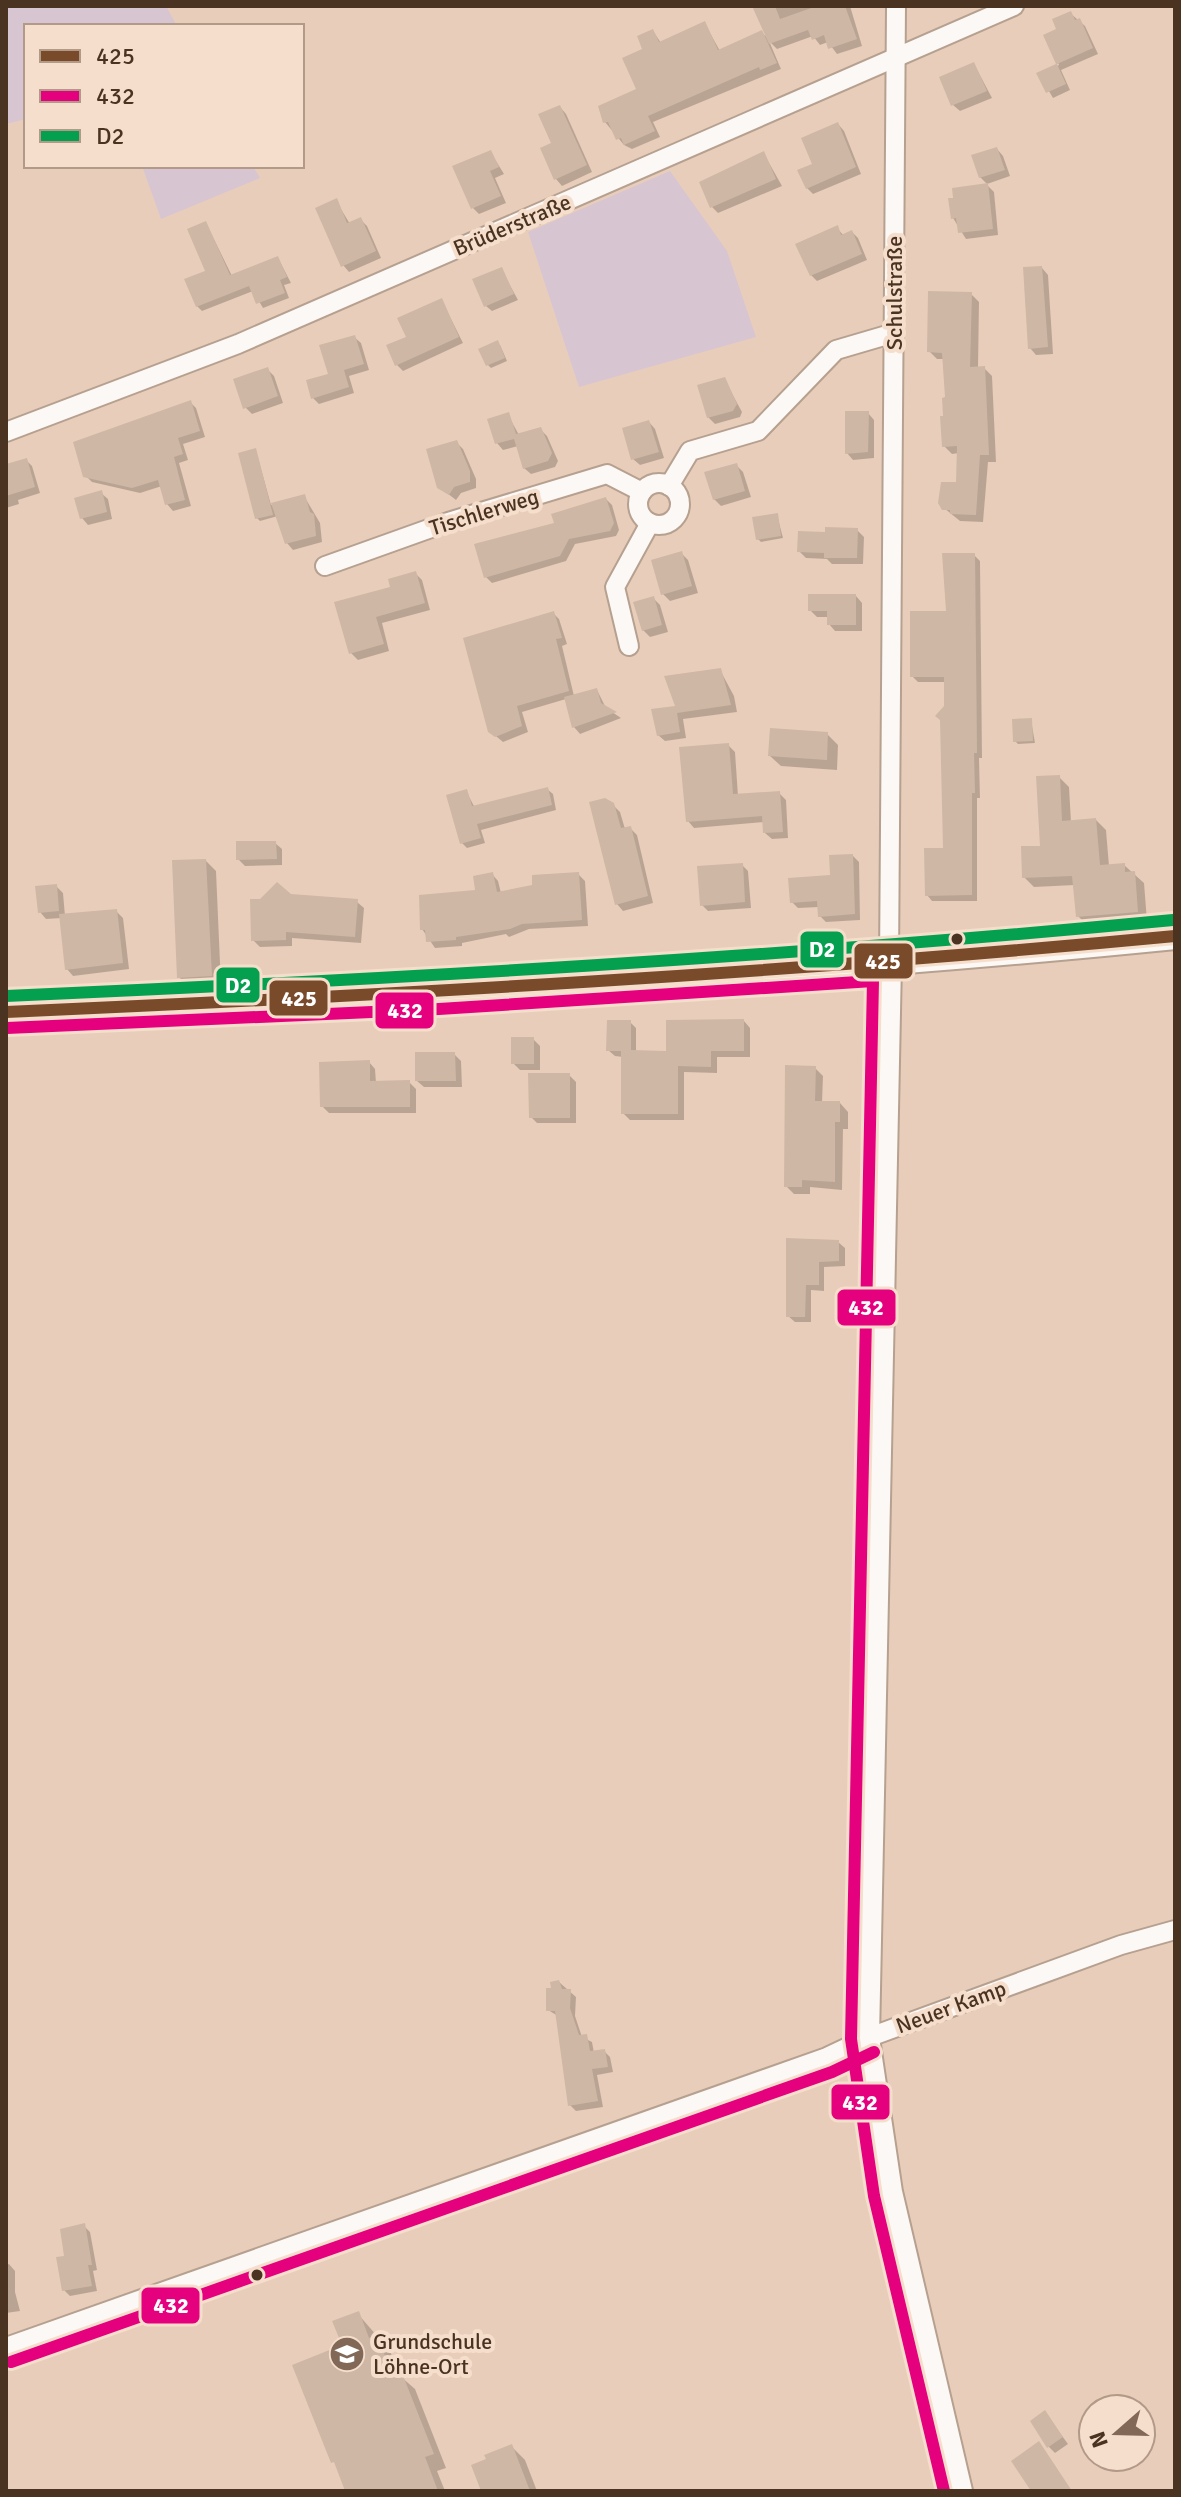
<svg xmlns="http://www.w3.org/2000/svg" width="1181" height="2497" font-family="Signika,sans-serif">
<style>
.green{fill:#d8c5d2}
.shadow{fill:#0003}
.building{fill:#ceb7a5}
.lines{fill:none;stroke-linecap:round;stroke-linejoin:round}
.minor-casing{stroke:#b6a08f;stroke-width:22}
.tertiary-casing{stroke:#b6a08f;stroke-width:28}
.secondary-casing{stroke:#b6a08f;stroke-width:30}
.minor{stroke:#fcf8f5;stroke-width:18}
.tertiary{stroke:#fcf8f5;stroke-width:24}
.secondary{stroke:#fcf8f5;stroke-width:26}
.bus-1-casing{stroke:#f6decc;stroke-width:18}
.bus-2-casing{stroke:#f6decc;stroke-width:18}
.bus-3-casing{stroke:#f6decc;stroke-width:18}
.bus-1{stroke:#7a4b2a;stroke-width:12}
.bus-2{stroke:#e5007d;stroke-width:12}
.bus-3{stroke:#04a04f;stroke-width:12}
.bus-dot{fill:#4b3321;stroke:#f6decc;stroke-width:3}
.labels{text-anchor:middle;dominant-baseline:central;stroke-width:8;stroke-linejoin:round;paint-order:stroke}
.street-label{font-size:22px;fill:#4b3321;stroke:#f6decc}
.poi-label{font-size:22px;fill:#4b3321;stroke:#f6decc;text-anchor:start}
.line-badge{stroke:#f6decc;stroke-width:3}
.badge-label{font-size:22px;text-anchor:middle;font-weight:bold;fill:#fff}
</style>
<rect width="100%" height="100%" fill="#e8ceba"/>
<g class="green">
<polygon points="6,6 166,6 177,26 26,26 26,119 6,124"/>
<polygon points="142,166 253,166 260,178 161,219"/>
<polygon points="670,171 727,251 756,337 579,387 528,232"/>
</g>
<g class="shadow">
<polygon points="754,6 850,6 862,46 837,54 828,42 820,45 813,36 777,49 769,41 781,69 653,122 660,137 632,149 624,145 605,122 639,90 645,50 653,31 661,43 705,24 720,51 762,33 769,39"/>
<polygon points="1070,13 1085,26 1098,54 1061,70 1070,90 1053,98 1039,74 1059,65 1046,36 1058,30"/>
<polygon points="974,64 992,98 960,111 953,105"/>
<polygon points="560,107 566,114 592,172 562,186 556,179 553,144"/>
<polygon points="838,124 844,131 861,174 813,194 807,188 815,165"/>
<polygon points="997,149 1003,156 1010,176 987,184 980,177"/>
<polygon points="491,153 504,174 495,178 506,203 479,214 473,208"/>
<polygon points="764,154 782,186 718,213 712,207"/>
<polygon points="987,185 994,192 998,235 966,239 953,218 955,200"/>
<polygon points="336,201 350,224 360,219 367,226 381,258 349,272 343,265"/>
<polygon points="206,223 232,276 278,258 291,283 284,285 289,298 263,308 253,291 202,311 197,306 208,272"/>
<polygon points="837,228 844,236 852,232 858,238 867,260 817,281 811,275"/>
<polygon points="1042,268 1048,275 1053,354 1036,355 1030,348"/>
<polygon points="501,269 518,300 492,311 486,306"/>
<polygon points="971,294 979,302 978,368 984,368 992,376 996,462 988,462 983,522 960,521 944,508 958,484 959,453 952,454 944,446 948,399 944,359 937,359 929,351"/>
<polygon points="442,301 463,343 403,371 397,365 408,338"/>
<polygon points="354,337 361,343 369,370 349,376 354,393 319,404 313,398"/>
<polygon points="500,345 507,361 491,368 488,365"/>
<polygon points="267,369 274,376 283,403 252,414 245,407"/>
<polygon points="724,379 742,412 740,417 715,424 708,417"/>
<polygon points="190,402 196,408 205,437 183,444 188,460 179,463 191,506 173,511 167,504 162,486 140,493 92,482 85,475"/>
<polygon points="868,413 874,420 874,458 853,460 847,453"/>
<polygon points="508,415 519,435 540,429 547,436 558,461 555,467 531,474 524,468 518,446 503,450 497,443"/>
<polygon points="649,422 655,429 664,458 640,465 633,459"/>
<polygon points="456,442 463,449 476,479 476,488 461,493 456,500 439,487"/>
<polygon points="256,451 271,505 304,496 320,523 322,542 293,550 287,543 278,516 260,521 257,518"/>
<polygon points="26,460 32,466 40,493 18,500 19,504 6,508 6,466"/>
<polygon points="736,465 743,472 751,497 721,506 714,499"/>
<polygon points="101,493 108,499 112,519 88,525 82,518"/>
<polygon points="606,499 612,505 619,530 616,536 575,544 566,561 492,583 486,577 556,525"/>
<polygon points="777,515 783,538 761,542 758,539"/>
<polygon points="857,530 864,537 863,564 832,564 827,559 806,558 799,551 826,534"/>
<polygon points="681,553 688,560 698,593 670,601 663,594"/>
<polygon points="974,555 980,561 982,758 979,758 980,798 977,798 977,901 932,901 927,895 945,850 946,682 918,682 912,676 949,613"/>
<polygon points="415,573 422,580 430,610 382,623 389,651 358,660 351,653 392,588"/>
<polygon points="856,596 862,603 862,631 835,631 829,624 829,617 817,617 810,610"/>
<polygon points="653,598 660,605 668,632 650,637 643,630"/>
<polygon points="553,613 559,619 567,644 562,646 574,696 597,690 606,708 621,718 580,734 574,727 566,699 522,712 528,732 503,742 490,731"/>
<polygon points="720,670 734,696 737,712 683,719 686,738 665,741 658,735 677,707"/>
<polygon points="1031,720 1035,743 1018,744 1015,741"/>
<polygon points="827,734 838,745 837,770 781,766 770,756"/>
<polygon points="728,745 735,752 738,796 779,793 786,800 788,838 772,839 765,833 765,822 694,828 688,821"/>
<polygon points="1059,777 1069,787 1071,822 1096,820 1106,830 1109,866 1124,865 1144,883 1147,921 1088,926 1078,916 1075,885 1034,887 1024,877 1042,848"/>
<polygon points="547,789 553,794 556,810 481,830 485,843 467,848 462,843 466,791 475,808"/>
<polygon points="613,805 620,812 625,829 630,828 637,835 653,903 623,911 617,904"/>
<polygon points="275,843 282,849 282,865 245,866 238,859"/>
<polygon points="853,856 859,862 860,920 826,922 820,916 819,907 798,908 792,902 832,877"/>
<polygon points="206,861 216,871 221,986 189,987 179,977"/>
<polygon points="742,865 748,871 751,908 708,911 702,905"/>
<polygon points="492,874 498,881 501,893 579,875 585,881 588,926 529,929 509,937 506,934 462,943 462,946 435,948 422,929 478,892"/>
<polygon points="56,886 63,893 65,916 116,911 123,918 129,969 73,976 67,969 62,918 46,919 40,912"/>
<polygon points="290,896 357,902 364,908 361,943 292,938 292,946 260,947 253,940"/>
<polygon points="744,1021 750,1028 750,1057 717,1057 717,1073 684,1072 684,1120 630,1120 623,1113 623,1057 615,1056 608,1050 630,1022 636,1028 636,1052 668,1053"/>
<polygon points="533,1039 540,1046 540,1070 520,1070 513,1063"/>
<polygon points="454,1054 461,1061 462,1087 424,1087 417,1081"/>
<polygon points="369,1062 375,1069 376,1083 409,1082 416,1089 416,1113 329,1113 322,1106"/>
<polygon points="815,1068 823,1076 822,1103 840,1103 848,1112 848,1129 843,1129 842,1190 810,1187 810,1194 794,1194 786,1186"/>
<polygon points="569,1075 576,1082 576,1123 537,1123 531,1117"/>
<polygon points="788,1240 838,1242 845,1248 845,1266 824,1267 824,1291 811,1290 811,1322 795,1322 788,1316"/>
<polygon points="559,1982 576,1997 575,2016 582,2037 592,2042 594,2053 604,2051 610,2057 613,2072 597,2075 603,2107 576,2111 570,2105 558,2016 548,2010"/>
<polygon points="84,2226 90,2232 97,2270 93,2271 97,2291 70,2296 64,2290"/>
<polygon points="9,2264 15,2271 15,2292 20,2311 6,2313 6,2265"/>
<polygon points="358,2314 390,2351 400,2376 415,2389 446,2468 437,2471 445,2491 347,2491 344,2346"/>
<polygon points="1045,2413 1068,2444 1055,2453 1048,2446"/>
<polygon points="511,2446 525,2460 537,2491 483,2491"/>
</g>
<g class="building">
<polygon points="752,6 775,6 780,19 817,6 845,6 857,39 828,49 824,35 812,40 808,30 769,44"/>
<polygon points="1071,11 1075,20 1080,18 1093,48 1057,64 1066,84 1046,93 1036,73 1056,64 1043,35 1056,29 1052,19"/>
<polygon points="705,21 718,50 762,30 777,63 760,70 759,67 648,116 655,131 624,145 621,138 616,140 608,122 603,123 598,106 636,89 622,58 642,49 637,36 653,29 659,42"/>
<polygon points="974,62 987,91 951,106 939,77"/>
<polygon points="560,105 587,165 554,180 540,148 551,143 538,114"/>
<polygon points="838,122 856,167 806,189 797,170 812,164 801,138"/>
<polygon points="997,147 1005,170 979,178 971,155"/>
<polygon points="491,150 499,167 490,171 501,196 471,209 452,166"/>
<polygon points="764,151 776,179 710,208 699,182"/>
<polygon points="988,183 993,229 958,233 956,218 951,219 948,198 953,198 952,188"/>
<polygon points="337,198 347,223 361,217 376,251 341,267 315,208"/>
<polygon points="206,221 230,275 278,256 287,277 280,280 285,293 256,304 249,286 196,307 184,279 205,271 187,229"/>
<polygon points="838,225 841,235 852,230 862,254 810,276 795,244"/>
<polygon points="1042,266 1048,347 1028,349 1023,267"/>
<polygon points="502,267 514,294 484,307 472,279"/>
<polygon points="928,291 972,292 970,367 985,366 989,455 980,455 976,515 950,514 950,510 942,510 938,503 941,482 956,482 957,446 942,447 940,416 943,416 942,398 945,397 942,353 927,352"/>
<polygon points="442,298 459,337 395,366 386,345 406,337 397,318"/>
<polygon points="355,335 364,364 344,370 349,387 311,399 306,380 328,374 319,345"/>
<polygon points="498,340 505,358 486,366 478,349"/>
<polygon points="268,367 278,396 243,409 233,379"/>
<polygon points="725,377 737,404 733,411 707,418 697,385"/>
<polygon points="191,400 200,431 178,438 183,454 174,457 185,500 165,505 158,480 132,488 83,477 73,442"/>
<polygon points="845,411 869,411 868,452 845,454"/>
<polygon points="509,412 516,434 541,427 552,453 548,461 523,469 514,439 495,444 487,419"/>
<polygon points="649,420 659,452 631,460 622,428"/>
<polygon points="457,440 470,471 470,482 454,487 449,495 437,488 426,449"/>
<polygon points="256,448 273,515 255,519 238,453"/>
<polygon points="27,458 35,487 6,496 6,464"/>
<polygon points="737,463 745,491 713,500 704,472"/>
<polygon points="102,490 107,512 80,519 74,498"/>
<polygon points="305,494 310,512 314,514 316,536 285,544 271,503"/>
<polygon points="606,497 614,523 610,531 569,539 560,556 484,578 474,544 554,523 551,514"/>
<polygon points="778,513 781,536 756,540 752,517"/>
<polygon points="825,527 858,528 857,558 824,558 824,553 797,552 798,531 825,532"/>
<polygon points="682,551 692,586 661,595 651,560"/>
<polygon points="942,553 975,553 977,753 974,753 975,793 972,793 972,895 925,896 924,848 943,848 940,720 935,716 944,706 944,677 910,677 910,611 946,611"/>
<polygon points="416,571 425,603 376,617 384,644 349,654 334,602 390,587 388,579"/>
<polygon points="808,594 856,594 856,625 827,625 827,611 808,611"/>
<polygon points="654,596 662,625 642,631 633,602"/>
<polygon points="554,611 562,638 556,639 569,691 517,706 522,726 495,737 488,732 463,638"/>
<polygon points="721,668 731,705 677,713 680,732 657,736 651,709 675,706 664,676"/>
<polygon points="597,688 601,703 617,712 572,728 564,697"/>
<polygon points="1032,718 1033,741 1013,742 1012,719"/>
<polygon points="770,728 828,732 827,760 768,756"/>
<polygon points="729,743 733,794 780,791 783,832 763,833 762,816 686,822 679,747"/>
<polygon points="1060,775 1062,821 1096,818 1100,865 1125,863 1125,872 1135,871 1138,912 1076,917 1072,876 1022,878 1021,846 1040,846 1036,776"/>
<polygon points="548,787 552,805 477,824 481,838 460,844 446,795 467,789 472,806"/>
<polygon points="605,798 614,803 621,828 631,826 648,896 615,905 589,802"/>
<polygon points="236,841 276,841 277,859 236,860"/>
<polygon points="853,854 855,914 818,917 817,901 790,903 788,878 830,875 829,855"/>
<polygon points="206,859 212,976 177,978 172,860"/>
<polygon points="743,863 745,902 700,906 697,866"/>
<polygon points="493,872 497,892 532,885 532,875 579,872 582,920 522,924 510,929 456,937 456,940 426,942 425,930 420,930 419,895 475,890 473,876"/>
<polygon points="277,882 291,894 358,899 355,937 286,932 286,940 251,941 250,899 260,899"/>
<polygon points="57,884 59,911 38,913 35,886"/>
<polygon points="117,909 123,963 65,970 59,914"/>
<polygon points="744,1019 744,1051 711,1051 711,1067 678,1066 678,1114 621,1114 621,1051 606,1051 607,1020 631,1020 631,1050 666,1051 666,1020"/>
<rect x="511" y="1037" width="23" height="27"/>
<polygon points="415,1052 455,1052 456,1081 415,1081"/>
<polygon points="370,1060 370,1081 410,1080 410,1107 320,1107 319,1062"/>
<polygon points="785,1065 816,1066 815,1101 840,1101 840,1122 835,1122 835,1182 802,1180 802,1187 784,1187"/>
<polygon points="528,1073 570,1073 570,1118 529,1118"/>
<polygon points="786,1238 839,1240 839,1261 819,1262 819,1285 806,1285 805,1317 786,1317"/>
<polygon points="559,1980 562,1989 571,1989 570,2008 579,2035 587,2034 590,2051 605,2049 608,2067 592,2069 598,2101 568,2106 555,2011 546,2011 546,1988 551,1988 550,1982"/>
<polygon points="85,2223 92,2265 88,2265 92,2286 62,2291 56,2257 64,2256 60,2229"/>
<polygon points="359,2311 369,2338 377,2335 393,2377 402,2373 434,2454 425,2457 438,2491 345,2491 334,2462 331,2463 292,2365 342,2345 332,2321"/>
<polygon points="1045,2410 1063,2437 1047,2448 1030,2421"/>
<polygon points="1039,2441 1072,2491 1031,2491 1011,2461"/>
<polygon points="512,2444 530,2491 481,2491 471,2465 486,2459 484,2455"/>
</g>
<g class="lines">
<defs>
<g id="minor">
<polyline points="6,432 238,344 1014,6"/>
<circle cx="659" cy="504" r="21"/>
<polyline points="669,486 690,451 758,431 836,350 894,333"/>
<polyline points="325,566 448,522 607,474 642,492"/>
<polyline points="629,646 615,587 650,523"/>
<polyline points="889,964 896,6"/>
<polyline points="6,2347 827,2057 867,2038 1121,1945 1175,1930"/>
</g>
<polyline id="tertiary" points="889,964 867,2038 890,2192 960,2491"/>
<path id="secondary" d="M6 1012C396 995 786 975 1175 936"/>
</defs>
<use href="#minor" class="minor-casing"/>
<use href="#tertiary" class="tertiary-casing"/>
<use href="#secondary" class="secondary-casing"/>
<use href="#minor" class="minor"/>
<use href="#tertiary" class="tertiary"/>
<use href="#secondary" class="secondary"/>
<defs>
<path id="bus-1" d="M6 1012C396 995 786 973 1175 936"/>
<g id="bus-2">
<polyline points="7,1028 439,1009 873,981 851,2039 874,2196 944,2491"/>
<polyline points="11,2362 832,2072 874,2052"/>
</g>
<path id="bus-3" d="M6 996C396 979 785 957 1173 920"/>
</defs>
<use href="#bus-1" class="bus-1-casing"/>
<use href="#bus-2" class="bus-2-casing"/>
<use href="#bus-3" class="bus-3-casing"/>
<use href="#bus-1" class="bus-1"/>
<use href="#bus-2" class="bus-2"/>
<use href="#bus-3" class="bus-3"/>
</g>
<defs>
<symbol id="school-disc" viewBox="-11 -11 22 22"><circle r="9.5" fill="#826957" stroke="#f6decc"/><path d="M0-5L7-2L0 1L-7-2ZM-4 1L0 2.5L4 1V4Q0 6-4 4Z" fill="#fff"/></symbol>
</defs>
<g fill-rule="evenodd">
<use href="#school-disc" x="327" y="2334" width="40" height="40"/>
</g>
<g class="bus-dot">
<circle cx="957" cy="939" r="7"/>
<circle cx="257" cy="2275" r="7"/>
</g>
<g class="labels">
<g class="street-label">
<text transform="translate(512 225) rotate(-23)">Brüderstraße</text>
<text transform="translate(894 293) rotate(-90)">Schulstraße</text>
<text transform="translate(484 512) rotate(-17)">Tischlerweg</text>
<text transform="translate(951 2007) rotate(-20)">Neuer Kamp</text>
</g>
<g class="poi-label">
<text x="373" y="2341">Grundschule<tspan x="373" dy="25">Löhne-Ort</tspan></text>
</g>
</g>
<g class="line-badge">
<rect x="799" y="930" width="46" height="39" rx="8" fill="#04a04f"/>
<rect x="853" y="942" width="61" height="38" rx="8" fill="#7a4b2a"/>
<rect x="215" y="966" width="46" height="38" rx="8" fill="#04a04f"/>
<rect x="268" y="979" width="61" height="38" rx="8" fill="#7a4b2a"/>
<rect x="374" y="991" width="61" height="39" rx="8" fill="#e5007d"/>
<rect x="836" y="1288" width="61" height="39" rx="8" fill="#e5007d"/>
<rect x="830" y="2083" width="61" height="38" rx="8" fill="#e5007d"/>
<rect x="140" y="2286" width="61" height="39" rx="8" fill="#e5007d"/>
</g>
<g class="badge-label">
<text x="822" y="957">D2</text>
<text x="883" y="969">425</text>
<text x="238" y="993">D2</text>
<text x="299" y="1006">425</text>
<text x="405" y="1018">432</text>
<text x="866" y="1315">432</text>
<text x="860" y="2110">432</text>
<text x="171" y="2313">432</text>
</g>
<rect width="1181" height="2497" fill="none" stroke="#4b3321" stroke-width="16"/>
<rect x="24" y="24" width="280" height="144" fill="#f6decc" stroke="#b29a88" stroke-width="2"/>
<rect x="40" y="50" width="40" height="12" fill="#7a4b2a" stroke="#b29a88" stroke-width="2"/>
<text x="96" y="64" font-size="24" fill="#4b3321">425</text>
<rect x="40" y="90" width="40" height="12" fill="#e5007d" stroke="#b29a88" stroke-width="2"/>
<text x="96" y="104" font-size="24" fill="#4b3321">432</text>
<rect x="40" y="130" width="40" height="12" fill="#04a04f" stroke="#b29a88" stroke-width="2"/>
<text x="96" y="144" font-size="24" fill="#4b3321">D2</text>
<g transform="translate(1117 2433) rotate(250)"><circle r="38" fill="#f6decc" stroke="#b29a88" stroke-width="2"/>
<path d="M0-6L14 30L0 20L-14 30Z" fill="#826957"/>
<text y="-12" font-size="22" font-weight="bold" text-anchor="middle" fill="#4b3321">N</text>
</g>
</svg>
